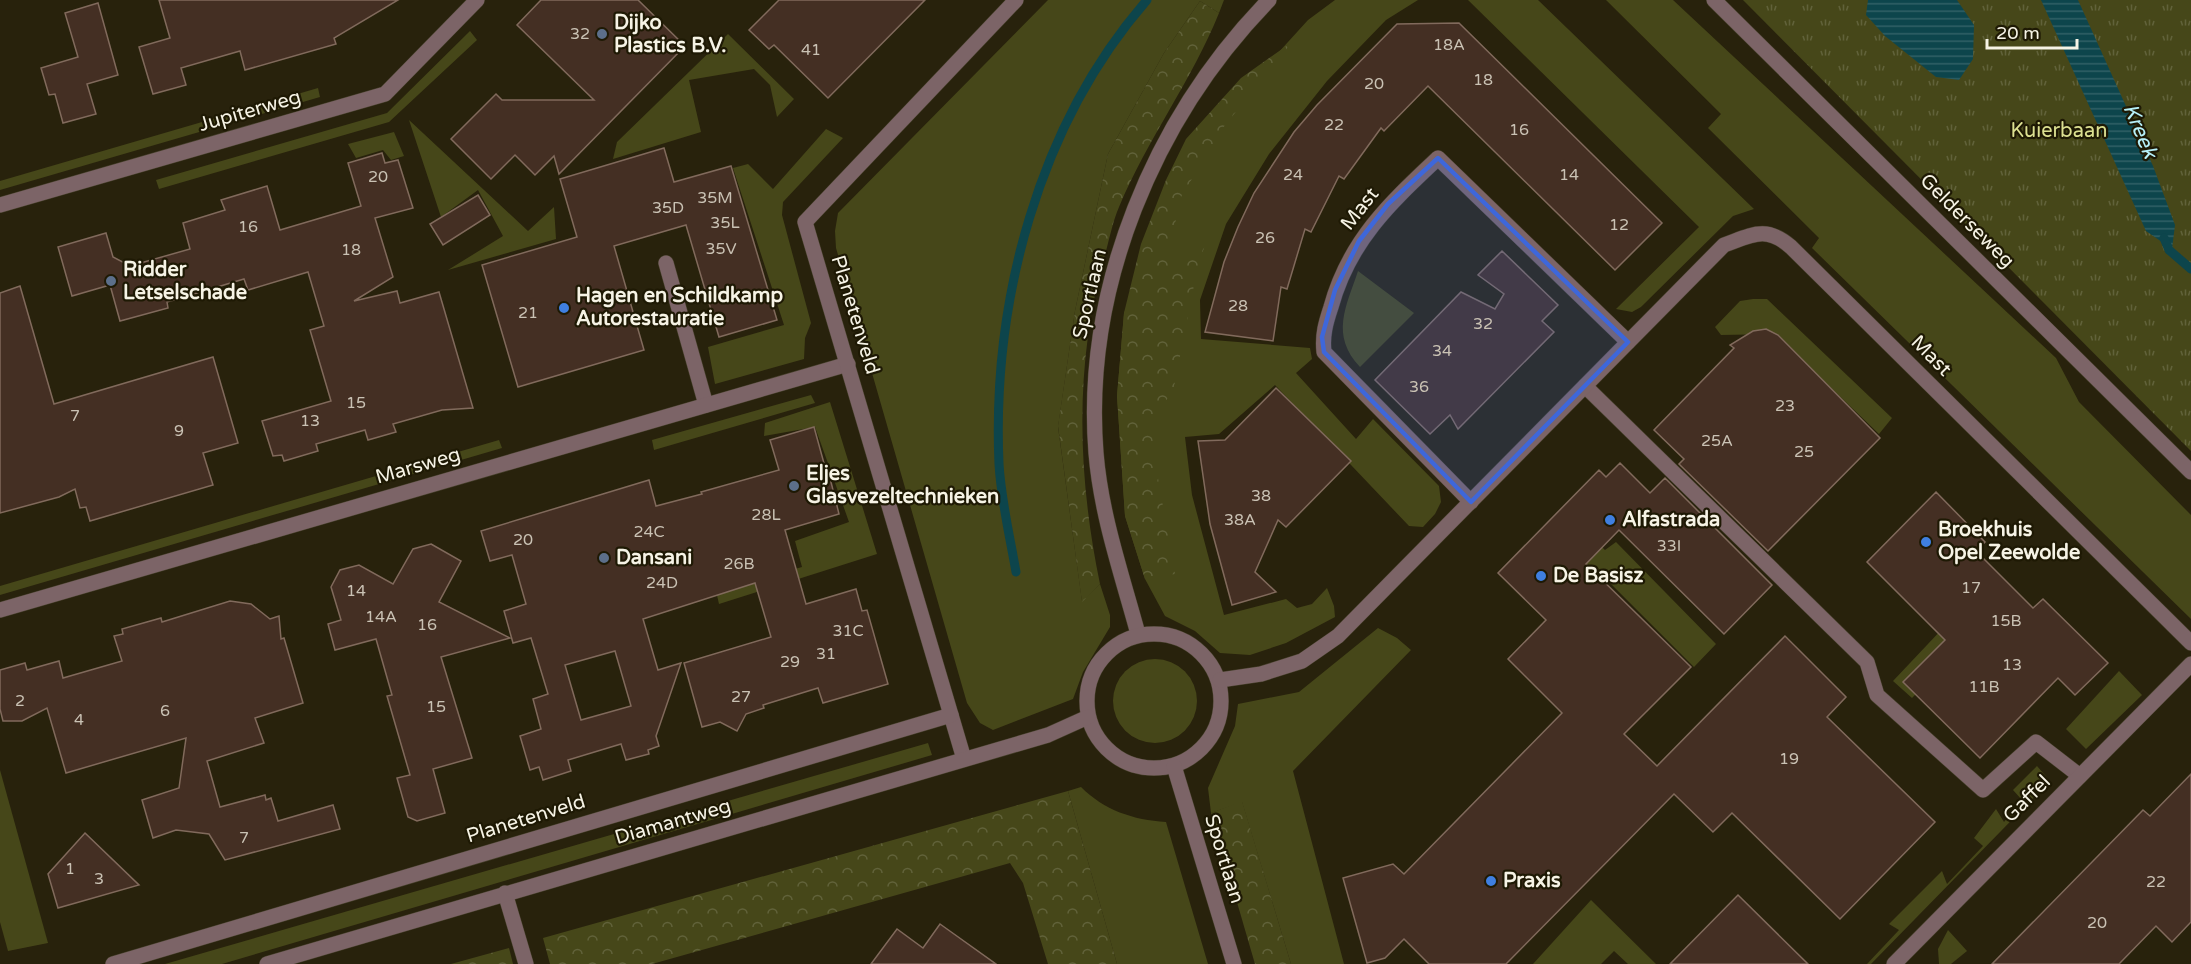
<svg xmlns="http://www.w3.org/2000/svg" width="2191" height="964" font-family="'Varela Round',sans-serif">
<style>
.grass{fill:#464719}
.forest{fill:url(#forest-crowns)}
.park{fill:url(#park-tufts)}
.water{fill:url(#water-rules)}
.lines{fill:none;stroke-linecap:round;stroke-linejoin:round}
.stream{stroke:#0d454c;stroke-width:9}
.building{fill:#442f23;stroke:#816a5c;stroke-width:1.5;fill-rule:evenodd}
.minor-casing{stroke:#453f2a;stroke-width:16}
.minor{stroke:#7c6467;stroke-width:15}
.marked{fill:#3e67da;fill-opacity:0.2;stroke:#3e67da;stroke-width:4.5;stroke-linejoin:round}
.service-dot{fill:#5c6f8a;stroke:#1e1904;stroke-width:2}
.shop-dot{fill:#3f7fe0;stroke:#1e1904;stroke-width:2}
.labels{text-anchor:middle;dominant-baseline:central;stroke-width:4.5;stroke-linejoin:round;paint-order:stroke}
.number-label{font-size:16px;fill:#cac2b4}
.poi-label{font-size:20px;font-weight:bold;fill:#f6f3e5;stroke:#1e1904;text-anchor:start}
.street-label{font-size:20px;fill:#f6f3e5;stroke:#1e1904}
.park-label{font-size:20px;fill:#dce091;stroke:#1e1904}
.water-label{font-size:21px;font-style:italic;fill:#b6f0f9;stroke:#1e1904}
</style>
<defs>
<pattern id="forest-crowns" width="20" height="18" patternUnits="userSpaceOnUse" patternTransform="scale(1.5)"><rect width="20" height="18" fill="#464719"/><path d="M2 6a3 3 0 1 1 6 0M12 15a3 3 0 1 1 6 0" fill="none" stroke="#61623a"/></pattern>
<pattern id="park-tufts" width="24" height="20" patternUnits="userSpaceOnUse" patternTransform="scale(1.5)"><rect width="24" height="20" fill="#464719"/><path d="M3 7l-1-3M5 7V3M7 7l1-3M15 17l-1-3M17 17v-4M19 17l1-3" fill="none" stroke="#61623a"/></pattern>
<pattern id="water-rules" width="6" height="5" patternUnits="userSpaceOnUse" patternTransform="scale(1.5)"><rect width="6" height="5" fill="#0d454c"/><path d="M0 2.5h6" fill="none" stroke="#316066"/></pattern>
</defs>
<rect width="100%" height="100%" fill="#28220c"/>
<g class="grass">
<polygon points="1048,0 1224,0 1219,13 1200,1 1164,53 1108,154 1075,311 1058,427 1082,601 1100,584 1110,615 1110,627 1083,672 1073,699 993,730 980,723 967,703 836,248 835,231 838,213"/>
<polygon points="1335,0 1418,0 1386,20 1327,81 1269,154 1226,224 1200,300 1201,339 1310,348 1312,359 1296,373 1356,439 1373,419 1439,486 1441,502 1435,514 1423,527 1409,526 1275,385 1219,434 1185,437 1192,495 1224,615 1286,599 1297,608 1312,604 1327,588 1334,606 1335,617 1286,643 1250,655 1220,653 1195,631 1165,616 1145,579 1125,516 1117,396 1124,313 1186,168 1228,108 1308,20"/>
<polygon points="1468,0 1538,0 1754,209 1733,216 1641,307 1632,312 1616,309 1699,227"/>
<polygon points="1606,0 1673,0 2056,358 2079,402 2191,515 2191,619 1812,248 1819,238 1708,128 1721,114"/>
<polygon points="470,31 477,40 389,122 159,189 156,180 387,113"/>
<polygon points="728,34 794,99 777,117 770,85 754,69 689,80 701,132 613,159 617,142"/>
<polygon points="318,88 320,97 0,190 0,181"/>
<polygon points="409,120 528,231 554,207 556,239 448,270 503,236 478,190 441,217"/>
<polygon points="826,129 843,138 783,202 782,215 811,323 805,338 804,359 715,384 708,347 784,325 733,168 748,164 773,189"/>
<polygon points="394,132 404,156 391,160 383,150 356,158 348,144"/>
<path d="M1358 271 1414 313 1360 367C1330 335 1346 307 1358 271Z"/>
<polygon points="1753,299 1767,299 1892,418 1879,434 1775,334 1721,335 1715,327 1740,301"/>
<polygon points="811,395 815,403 654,450 652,440"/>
<polygon points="830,402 877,554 719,604 716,591 802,567 795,541 849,522 815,427 764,436 765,423"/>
<polygon points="499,440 502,448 0,595 0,586"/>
<polygon points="1563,509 1605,550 1616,542 1716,644 1694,667 1598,571 1590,579"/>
<polygon points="1944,627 1965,644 1912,698 1893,681"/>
<polygon points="1378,628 1397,638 1411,650 1293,771 1344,964 1291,964 1242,802 1211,813 1208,788 1235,726 1238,704 1299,692"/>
<circle cx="1155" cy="701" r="42"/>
<polygon points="2119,671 2142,695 2086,749 2066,729"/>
<polygon points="928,743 932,755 222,964 165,964"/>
<polygon points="2037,766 2050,781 1871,964 1867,964 1899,930 1889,924 1942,871 1947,884 1983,846 1974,838 1996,809 2004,822 2022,800 2013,790"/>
<polygon points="0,770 48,943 8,951 0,922"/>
<path d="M1081 787C1104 810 1133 820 1166 822L1208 964H1117L1068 791Z"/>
<polygon points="1591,900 1656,964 1628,964 1614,951 1601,964 1533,964"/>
<polygon points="1948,930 1967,951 1951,964 1939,964 1938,949"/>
</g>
<g class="forest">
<path d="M1200 1 1219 13C1192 80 1147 140 1119 207 1113 221 1110 236 1106 251 1074 361 1077 473 1100 584L1082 602 1058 426 1075 311 1108 154 1164 53Z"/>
<polygon points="1292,42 1222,129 1178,202 1170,267 1211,228 1198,265 1173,392 1152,417 1153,450 1175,574 1145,579 1125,516 1117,396 1124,313 1141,244 1166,180 1186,139 1241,78"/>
<polygon points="1068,791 1117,964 1048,964 1023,883 1010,863 652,964 550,964 543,938"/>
<polygon points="1242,801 1291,964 1255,964 1211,813"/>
<polygon points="509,948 513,964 451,964"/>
</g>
<polygon class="park" points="1743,0 2191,0 2191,451"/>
<g class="water">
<polygon points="1868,0 1957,0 1974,25 1973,59 1959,80 1936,77 1885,36 1866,15"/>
<polygon points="2041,0 2078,0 2153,166 2175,225 2172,249 2146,231"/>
</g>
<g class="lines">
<g class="stream">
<polyline points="2164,238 2169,250 2191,269"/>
<path d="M1016 572C1010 537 1001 500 999 464 992 301 1038 125 1147 0"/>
</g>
</g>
<g class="building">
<polygon points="159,0 398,0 334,38 336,44 245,70 240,51 181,68 186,85 153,94 139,47 170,38"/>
<polygon points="541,0 638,0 685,46 559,174 554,156 535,175 515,155 491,179 451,139 496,94 502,100 594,100 517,25"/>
<polygon points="779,0 925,0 828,98 774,45 769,49 749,30"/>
<polygon points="98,3 118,75 87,84 96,114 63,123 55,94 49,95 41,68 78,57 65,13"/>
<polygon points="1459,23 1662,223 1615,270 1428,86 1384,131 1381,128 1344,179 1339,176 1311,232 1305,229 1287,289 1281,287 1273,341 1205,332 1224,262 1238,227 1254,193 1294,132 1317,105 1397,24"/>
<polygon points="664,148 674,182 731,166 777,320 719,337 686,225 614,246 644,350 518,387 482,265 577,237 560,179"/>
<polygon points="382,153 385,163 398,160 413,208 375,218 393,277 354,301 397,291 400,303 439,292 473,408 442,410 393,424 396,432 368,440 365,430 316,444 318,451 284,461 282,455 273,456 262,421 331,401 310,330 324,326 308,272 248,290 244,279 167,302 168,308 120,321 110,285 72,296 58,247 106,233 113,257 130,266 190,249 183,223 225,210 221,200 267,186 280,230 361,206 348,163"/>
<polygon points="478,195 490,215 443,245 430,224"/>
<polygon points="1502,251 1558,305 1542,321 1554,332 1458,429 1450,415 1430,434 1375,380 1461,292 1495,309 1504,294 1478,275"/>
<polygon points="20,286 54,404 213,357 238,443 203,453 213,485 90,521 86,507 80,508 75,489 59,497 0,513 0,293"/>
<polygon points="1766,329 1778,335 1880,438 1768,551 1679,464 1684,459 1654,430 1734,348 1730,345 1753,331"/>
<polygon points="1276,388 1351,461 1286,527 1278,520 1255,572 1276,592 1232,605 1210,524 1198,441 1225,440"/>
<path d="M814 427 825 467 827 466 839 514 785 530 806 604 856 589 862 611 867 610 888 684 823 703 818 688 763 705 764 708 746 714 737 731 720 722 702 727 684 663 771 637 755 583 643 619 658 670 681 663 656 736 659 746 648 750 649 754 626 760 621 744 568 760 571 771 543 780 539 767 530 770 520 736 541 729 533 699 548 694 531 638 513 643 504 611 526 604 512 555 490 561 481 531 649 480 656 506 702 494 701 492 779 470 770 440ZM615 651 631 706 581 720 565 665Z"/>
<polygon points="1620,463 1650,493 1665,478 1772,585 1724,634 1619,530 1586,564 1691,667 1624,734 1657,766 1785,636 1846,697 1827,717 1935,822 1840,919 1732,813 1713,832 1674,794 1506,964 1429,964 1404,939 1385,958 1367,963 1343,878 1393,864 1404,874 1562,713 1508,659 1546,620 1498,573 1599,470 1606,477"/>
<polygon points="1936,492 1985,542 1976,551 2033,608 2043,599 2108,663 2075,695 2058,678 1980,758 1903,682 1945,640 1867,562"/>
<polygon points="431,544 461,561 439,602 510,638 441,657 472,758 433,769 445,813 417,821 408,817 397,778 410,775 387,696 392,695 376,639 335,650 328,624 341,620 331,587 340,570 359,565 393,584 413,549"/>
<polygon points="230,601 251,604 270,619 279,616 281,639 284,638 303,703 255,718 264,743 207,761 220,807 265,795 266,800 271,798 278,821 333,805 340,829 225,860 209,834 176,830 153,838 142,800 179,788 186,738 66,773 47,708 22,721 3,721 0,709 0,670 25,663 27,670 59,661 63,678 122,661 114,636 123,634 122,629 161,618 162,622"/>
<polygon points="2191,774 2191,922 2172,942 2156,926 2119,964 1992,964 2143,810 2150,816"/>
<polygon points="85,833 139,885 58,908 48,874"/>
<polygon points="1738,895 1808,964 1670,964"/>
<polygon points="940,924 996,964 871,964 897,929 923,948"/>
</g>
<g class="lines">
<defs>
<g id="minor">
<polyline points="1714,0 2191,472"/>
<polyline points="0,205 385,94 477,0"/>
<polyline points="666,263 706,405"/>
<polyline points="1585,386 1867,662 1877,695 1983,790 2036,742 2080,776"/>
<path d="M1471 502 1324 352C1322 335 1326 322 1331 307 1349 241 1390 203 1438 158L1628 342"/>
<polyline points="0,610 848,364"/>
<path d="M1138 634C1122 575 1101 515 1096 453 1083 288 1154 118 1269 0"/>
<circle cx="1154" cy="701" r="67"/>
<path d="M1220 680 1261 674 1302 661 1338 636 1724 245C1752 235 1766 225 1791 247L2191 643"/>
<polyline points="951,715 964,759"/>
<polyline points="1174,766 1234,964"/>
<polyline points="505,893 526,964"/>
<polyline points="113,964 951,715 805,222 1016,0"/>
<polyline points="267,964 1048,735 1088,717"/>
<polyline points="1894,964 2191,664"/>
</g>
</defs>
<use href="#minor" class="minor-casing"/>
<use href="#minor" class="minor"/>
</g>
<path class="marked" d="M1438 158 1628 342 1471 502 1324 352 1322 337 1335 290 1359 241 1388 204Z"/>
<g class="service-dot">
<circle cx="602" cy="34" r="6"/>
<circle cx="111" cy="281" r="6"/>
<circle cx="794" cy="486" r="6"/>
<circle cx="604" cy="558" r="6"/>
</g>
<g class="shop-dot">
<circle cx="564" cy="308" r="6"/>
<circle cx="1610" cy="520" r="6"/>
<circle cx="1926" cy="542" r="6"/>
<circle cx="1541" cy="576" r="6"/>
<circle cx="1491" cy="881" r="6"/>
</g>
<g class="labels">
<g class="number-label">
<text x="580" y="34">32</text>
<text x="1449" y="45">18A</text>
<text x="811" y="50">41</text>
<text x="1483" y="80">18</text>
<text x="1374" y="84">20</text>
<text x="1334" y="125">22</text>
<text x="1519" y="130">16</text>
<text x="1293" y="175">24</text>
<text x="1569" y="175">14</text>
<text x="378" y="177">20</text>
<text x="715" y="198">35M</text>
<text x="668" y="208">35D</text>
<text x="725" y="223">35L</text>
<text x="1619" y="225">12</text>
<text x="248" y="227">16</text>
<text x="1265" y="238">26</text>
<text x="721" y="249">35V</text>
<text x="351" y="250">18</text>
<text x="1238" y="306">28</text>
<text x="528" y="313">21</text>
<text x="1483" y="324">32</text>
<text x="1442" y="351">34</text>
<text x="1419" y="387">36</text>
<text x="356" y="403">15</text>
<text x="1785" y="406">23</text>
<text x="75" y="416">7</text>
<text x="310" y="421">13</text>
<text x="179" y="431">9</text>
<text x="1717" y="441">25A</text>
<text x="1804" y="452">25</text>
<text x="1261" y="496">38</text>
<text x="766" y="515">28L</text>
<text x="1240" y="520">38A</text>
<text x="649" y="532">24C</text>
<text x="523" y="540">20</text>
<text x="1669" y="546">33I</text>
<text x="739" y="564">26B</text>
<text x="662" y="583">24D</text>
<text x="1971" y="588">17</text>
<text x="356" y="591">14</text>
<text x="381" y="617">14A</text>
<text x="2006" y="621">15B</text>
<text x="427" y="625">16</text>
<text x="848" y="631">31C</text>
<text x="826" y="654">31</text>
<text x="790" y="662">29</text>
<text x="2012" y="665">13</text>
<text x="1984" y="687">11B</text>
<text x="741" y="697">27</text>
<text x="20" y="701">2</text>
<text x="436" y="707">15</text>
<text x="165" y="711">6</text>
<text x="79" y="720">4</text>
<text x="1789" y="759">19</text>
<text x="244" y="838">7</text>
<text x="70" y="869">1</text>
<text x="99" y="879">3</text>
<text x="2156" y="882">22</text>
<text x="2097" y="923">20</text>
</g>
<g class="poi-label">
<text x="614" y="23">Dijko<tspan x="614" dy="23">Plastics B.V.</tspan></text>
<text x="123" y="270">Ridder<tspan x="123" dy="23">Letselschade</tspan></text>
<text x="576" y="296">Hagen en Schildkamp<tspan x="576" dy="23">Autorestauratie</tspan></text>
<text x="806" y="474">Eljes<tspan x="806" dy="23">Glasvezeltechnieken</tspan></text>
<text x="1622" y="520">Alfastrada</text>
<text x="1938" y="530">Broekhuis<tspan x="1938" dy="23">Opel Zeewolde</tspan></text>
<text x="616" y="558">Dansani</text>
<text x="1553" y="576">De Basisz</text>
<text x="1503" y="881">Praxis</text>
</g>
<g class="street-label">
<text transform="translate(250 111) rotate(-16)">Jupiterweg</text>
<text transform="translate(1360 209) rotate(-52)">Mast</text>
<text transform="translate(1967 221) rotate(45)">Gelderseweg</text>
<text transform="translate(1090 294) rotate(-77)">Sportlaan</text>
<text transform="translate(855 315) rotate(73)">Planetenveld</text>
<text transform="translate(1931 356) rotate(45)">Mast</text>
<text transform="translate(418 466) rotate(-16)">Marsweg</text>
<text transform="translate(2027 799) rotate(-45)">Gaffel</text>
<text transform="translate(526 819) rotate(-17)">Planetenveld</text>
<text transform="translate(673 822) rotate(-16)">Diamantweg</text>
<text transform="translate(1224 859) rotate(73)">Sportlaan</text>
</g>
<g class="park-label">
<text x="2059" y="131">Kuierbaan</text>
</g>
<g class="water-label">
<text transform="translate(2140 131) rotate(67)">Kreek</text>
</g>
</g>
<path d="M1987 39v9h90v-9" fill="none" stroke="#f6f3e5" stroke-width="3"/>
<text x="1996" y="39" font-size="18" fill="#f6f3e5" stroke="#1e1904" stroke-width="4.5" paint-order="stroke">20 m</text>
</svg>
